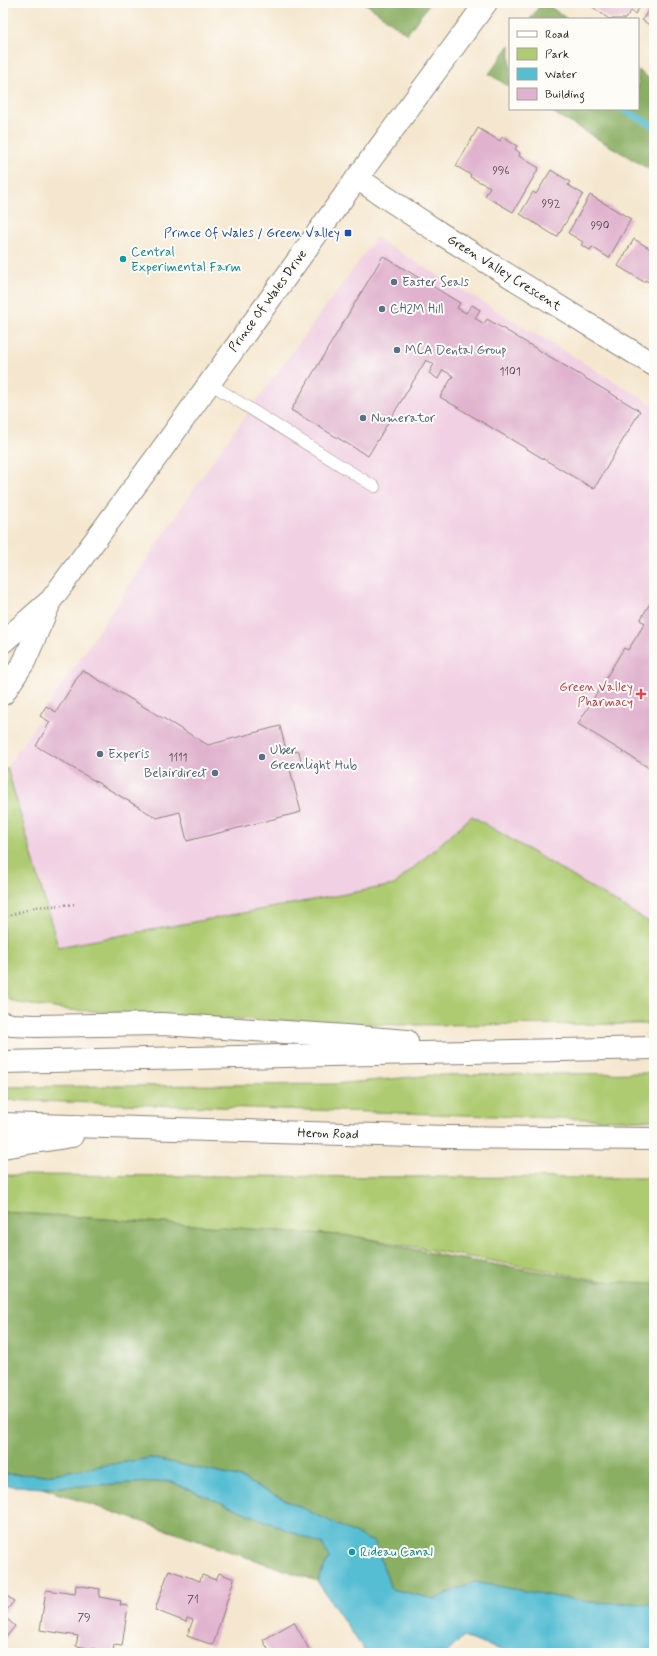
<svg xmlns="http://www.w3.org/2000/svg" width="657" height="1656" font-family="Mynerve,sans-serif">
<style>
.built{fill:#f1d0e3}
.green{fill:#aecb71;stroke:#657446}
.forest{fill:#8aaf63;stroke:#536640}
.water{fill:#56bed3;stroke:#396d78}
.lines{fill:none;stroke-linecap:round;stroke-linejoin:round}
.stream{stroke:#56bed3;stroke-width:7}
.building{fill:#e0b2ce}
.lane-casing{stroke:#888276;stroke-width:12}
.street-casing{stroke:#888276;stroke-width:24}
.primary-casing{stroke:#888276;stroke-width:24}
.path{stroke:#888276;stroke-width:2.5;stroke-dasharray:1 3;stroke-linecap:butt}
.lane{stroke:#fff;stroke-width:11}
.street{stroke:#fff;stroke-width:22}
.primary{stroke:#fff;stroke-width:22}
.transit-dot{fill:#1a4fb4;stroke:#fdfcf7;stroke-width:1.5}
.culture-dot{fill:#0f9aa8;stroke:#fdfcf7;stroke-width:1.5}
.service-dot{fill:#5c6f8a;stroke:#fdfcf7;stroke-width:1.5}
.health-dot{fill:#e0444e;stroke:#fdfcf7;stroke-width:1.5}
.labels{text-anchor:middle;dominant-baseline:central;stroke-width:4;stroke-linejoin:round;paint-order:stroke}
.number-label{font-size:11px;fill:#4d4248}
.transit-label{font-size:13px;fill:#164399;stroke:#fdfcf7;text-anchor:end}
.culture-label{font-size:13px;fill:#0d838f;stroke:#fdfcf7;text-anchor:start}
.street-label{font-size:13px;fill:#1c1c1c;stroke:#fdfcf7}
.service-label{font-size:13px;fill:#4e5e75;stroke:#fdfcf7;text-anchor:start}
.health-label{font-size:13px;fill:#be3a42;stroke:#fdfcf7;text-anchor:end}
</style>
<rect width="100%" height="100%" fill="#fdfcf7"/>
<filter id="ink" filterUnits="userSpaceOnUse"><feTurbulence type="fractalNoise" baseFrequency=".025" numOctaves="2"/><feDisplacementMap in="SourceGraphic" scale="8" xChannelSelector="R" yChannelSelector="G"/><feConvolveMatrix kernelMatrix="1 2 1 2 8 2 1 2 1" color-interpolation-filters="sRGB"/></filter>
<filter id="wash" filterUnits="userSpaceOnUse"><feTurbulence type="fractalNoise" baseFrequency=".012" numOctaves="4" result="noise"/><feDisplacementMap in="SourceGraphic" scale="16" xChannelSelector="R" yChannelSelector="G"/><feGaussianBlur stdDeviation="0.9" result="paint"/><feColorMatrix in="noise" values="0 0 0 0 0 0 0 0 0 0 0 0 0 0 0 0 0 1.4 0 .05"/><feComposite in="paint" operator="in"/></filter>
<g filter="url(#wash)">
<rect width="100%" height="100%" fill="#f5e7cf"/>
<polygon class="built" points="376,238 654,405 654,925 472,816 394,885 58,947 7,767 219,452"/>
<g class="green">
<polygon points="7,767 58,947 394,885 472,816 654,925 654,1024 401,1025 252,1020 69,1010 18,1003 3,997 3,775"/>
<polygon points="654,1073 654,1120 616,1120 3,1100 3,1087 335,1084 434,1075"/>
<polygon points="3,1175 654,1178 654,1290 353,1236 3,1212"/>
</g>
<g class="forest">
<polygon points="365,3 430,3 407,34"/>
<polygon points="542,3 545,3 567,19 530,19"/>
<polygon points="510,45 510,87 489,74"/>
<polygon points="638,70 654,82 654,172 547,109 638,109"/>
<polygon points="3,1212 353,1236 450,1257 596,1281 654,1283 654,1604 587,1602 474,1582 435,1599 391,1589 375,1543 238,1477 150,1458 46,1475 3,1474"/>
<polygon points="169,1481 323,1545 329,1558 317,1581 42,1488"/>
</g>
<polygon class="water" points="150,1458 238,1477 375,1543 391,1589 435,1599 474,1582 587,1602 654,1604 654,1653 510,1653 463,1637 447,1653 366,1653 317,1581 329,1558 323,1545 169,1481 42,1488 3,1485 3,1474 46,1475"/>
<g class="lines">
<polyline class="stream" points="622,109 654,126"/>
</g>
<g id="blocks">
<g class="building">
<polygon points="587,3 643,3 635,14 631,11 625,19 609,19"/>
<polygon points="654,3 654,28 642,20"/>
<polygon points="478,128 500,141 502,137 517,146 515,149 520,153 519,156 539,168 513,212 485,196 490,187 470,177 471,175 456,166"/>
<polygon points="551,170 570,182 568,185 583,194 557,237 520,214 533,192 536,194"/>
<polygon points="590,195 631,219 609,258 592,247 590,250 581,245 583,242 568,233"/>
<polygon points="634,239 654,251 654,285 645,280 644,282 618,266"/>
<polygon points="383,256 460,303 457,308 466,313 472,305 480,310 475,318 484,324 487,319 640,411 594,489 440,397 453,376 443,370 438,379 429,373 434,364 426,360 368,456 291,410"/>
<polygon points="654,597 654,771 578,724 624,648 628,650 645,623 640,620"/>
<polygon points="82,670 208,745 280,726 287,754 299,751 301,762 289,765 301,812 187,841 180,812 157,818 36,746 50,722 40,716 46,706 56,712"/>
<polygon points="169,1570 200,1581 202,1575 216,1580 219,1573 234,1579 213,1645 187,1636 193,1620 187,1618 186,1622 155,1610"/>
<polygon points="76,1585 100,1589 99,1597 121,1601 120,1605 128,1606 122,1646 114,1645 113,1652 76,1646 78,1636 40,1630 46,1590 75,1594"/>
<polygon points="3,1593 14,1601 3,1615 15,1626 3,1641"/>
<polygon points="294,1622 311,1653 270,1653 263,1640"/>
</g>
</g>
</g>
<g filter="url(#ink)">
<use href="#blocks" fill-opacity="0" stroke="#888276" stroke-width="1"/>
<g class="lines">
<defs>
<polyline id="lane" points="209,383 375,487"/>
<polyline id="street" points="357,178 438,232 654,365"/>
<g id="primary">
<polyline points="3,642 51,600 155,459 357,178 486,3"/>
<polyline points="3,694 24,662 48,607"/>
<polyline points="3,1023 12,1025 35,1026 163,1024 346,1036 407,1041"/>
<polyline points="3,1062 654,1048"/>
<polyline points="3,1124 447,1137 654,1139"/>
<polyline points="3,1147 72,1136"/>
</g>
</defs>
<use href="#lane" class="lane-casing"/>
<use href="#street" class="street-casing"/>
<use href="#primary" class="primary-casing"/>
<polyline class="path" points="3,918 35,907 77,904"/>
<use href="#lane" class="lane"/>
<use href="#street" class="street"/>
<use href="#primary" class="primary"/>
</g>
</g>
<rect class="transit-dot" x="344" y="229" width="8" height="8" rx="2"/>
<g class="culture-dot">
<circle cx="123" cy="259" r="4"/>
<circle cx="352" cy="1552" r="4"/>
</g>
<g class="service-dot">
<circle cx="394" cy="282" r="4"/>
<circle cx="382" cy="309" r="4"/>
<circle cx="397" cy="350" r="4"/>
<circle cx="363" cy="418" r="4"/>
<circle cx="100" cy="754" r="4"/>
<circle cx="262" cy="757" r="4"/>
<circle cx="215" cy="773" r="4"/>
</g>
<path class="health-dot" d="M639 688h4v4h4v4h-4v4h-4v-4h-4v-4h4z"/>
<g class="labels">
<g class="number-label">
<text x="501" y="171">996</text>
<text x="551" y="204">992</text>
<text x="600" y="226">990</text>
<text x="510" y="372">1101</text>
<text x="178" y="758">1111</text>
<text x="193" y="1600">71</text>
<text x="84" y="1618">79</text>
</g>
<g class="transit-label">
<text x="340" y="233">Prince Of Wales / Green Valley</text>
</g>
<g class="culture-label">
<text x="131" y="252">Central<tspan x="131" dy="15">Experimental Farm</tspan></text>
<text x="360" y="1552">Rideau Canal</text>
</g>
<g class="street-label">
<text transform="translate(504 273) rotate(32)">Green Valley Crescent</text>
<text transform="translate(268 301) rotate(-54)">Prince Of Wales Drive</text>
<text transform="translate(328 1134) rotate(2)">Heron Road</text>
</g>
<g class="service-label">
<text x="402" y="282">Easter Seals</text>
<text x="390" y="309">CH2M Hill</text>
<text x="405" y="350">MCA Dental Group</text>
<text x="371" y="418">Numerator</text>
<text x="270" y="750">Uber<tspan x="270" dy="15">Greenlight Hub</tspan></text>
<text x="108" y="754">Experis</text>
<text x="207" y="773" text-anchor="end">Belairdirect</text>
</g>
<g class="health-label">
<text x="633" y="687">Green Valley<tspan x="633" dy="15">Pharmacy</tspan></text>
</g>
</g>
<rect width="657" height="1656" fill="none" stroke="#fdfcf7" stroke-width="16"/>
<rect x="509" y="18" width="130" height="92" fill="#fdfcf7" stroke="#a3a29f"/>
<rect x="517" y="31" width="20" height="6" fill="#ffffff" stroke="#a3a29f"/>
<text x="545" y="38" font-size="12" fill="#1c1c1c">Road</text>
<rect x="517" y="48" width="20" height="12" fill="#aecb71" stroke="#a3a29f"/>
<text x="545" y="58" font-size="12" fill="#1c1c1c">Park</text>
<rect x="517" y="68" width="20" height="12" fill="#56bed3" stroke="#a3a29f"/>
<text x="545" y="78" font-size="12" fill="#1c1c1c">Water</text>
<rect x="517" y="88" width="20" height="12" fill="#e0b2ce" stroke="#a3a29f"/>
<text x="545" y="98" font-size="12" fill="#1c1c1c">Building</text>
</svg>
